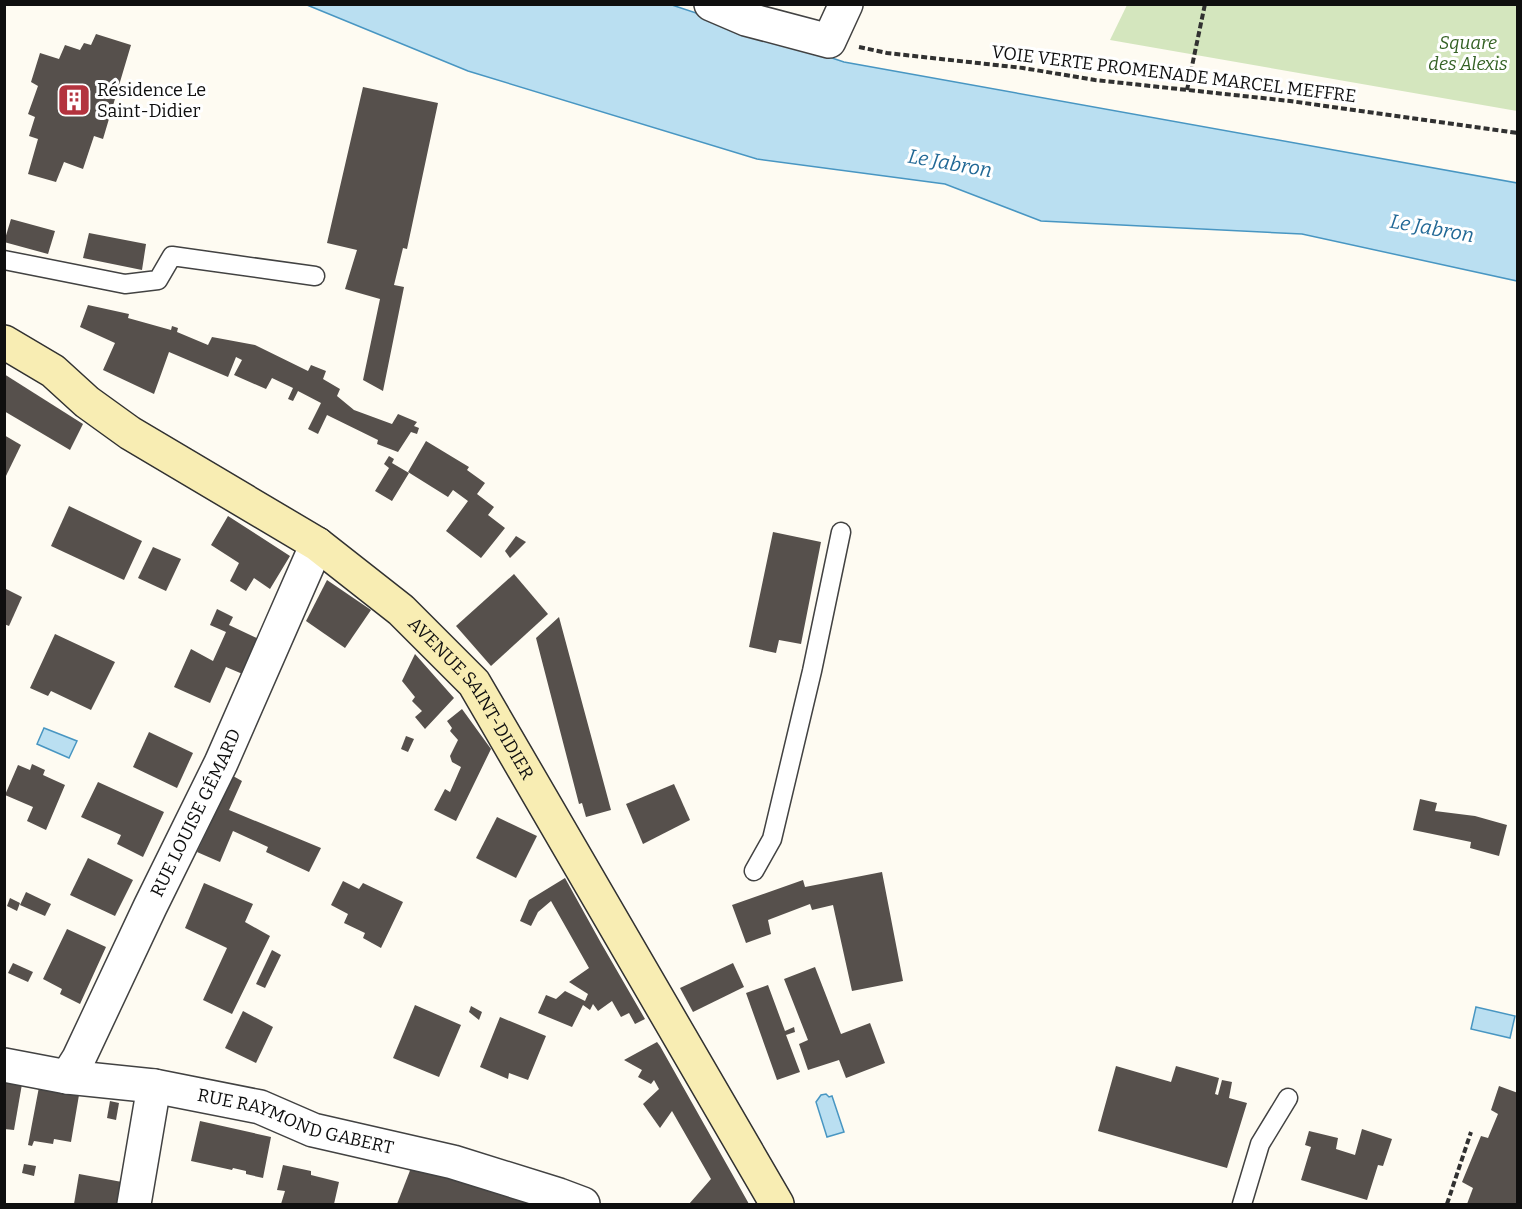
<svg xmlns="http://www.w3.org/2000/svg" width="1522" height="1209" font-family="Bitter,serif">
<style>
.green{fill:#d4e6be}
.water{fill:#badff1;stroke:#4896c2;stroke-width:1.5}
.building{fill:#56504c}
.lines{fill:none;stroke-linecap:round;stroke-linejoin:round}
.lane-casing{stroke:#424242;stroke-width:21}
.street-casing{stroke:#424242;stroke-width:36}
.secondary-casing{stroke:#313131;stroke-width:36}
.path{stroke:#313131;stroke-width:4;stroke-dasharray:6 3;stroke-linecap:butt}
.lane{stroke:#fff;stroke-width:18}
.street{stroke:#fff;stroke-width:33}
.secondary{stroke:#f8edb3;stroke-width:33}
.labels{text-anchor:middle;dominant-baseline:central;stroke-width:6;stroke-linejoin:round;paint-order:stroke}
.park-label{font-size:18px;font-style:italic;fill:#346124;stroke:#fff}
.street-label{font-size:18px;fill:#0f0f0f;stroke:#fff}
.poi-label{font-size:18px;fill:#0f0f0f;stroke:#fff;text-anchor:start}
.water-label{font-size:20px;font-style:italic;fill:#226996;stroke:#fff}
</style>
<rect width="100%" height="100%" fill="#fefbf2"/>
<polygon class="green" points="1127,5 1517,5 1517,111 1110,40"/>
<g class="water">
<polygon points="307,5 672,5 844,62 1517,183 1517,281 1302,234 1041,221 945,184 757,159 468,71"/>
<polygon points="44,728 77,741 69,758 37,744"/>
<polygon points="1476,1007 1515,1016 1510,1038 1471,1029"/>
<polygon points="826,1094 829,1097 832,1096 844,1132 827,1137 816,1102 821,1095"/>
</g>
<g class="building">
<polygon points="96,34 131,45 103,139 94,136 83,169 64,162 56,182 28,174 38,139 29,136 35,117 28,114 38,86 31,82 40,53 59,59 65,45 80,50 84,43 91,45"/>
<polygon points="363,87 438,103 407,249 403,248 394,285 404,287 383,391 363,380 380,299 345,289 357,250 327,243"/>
<polygon points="11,219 55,231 48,254 4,242"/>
<polygon points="89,233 146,244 142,270 83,258"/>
<polygon points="88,305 129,314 128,318 171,330 172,326 178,328 177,332 208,345 212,337 255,345 308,371 311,365 326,371 323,379 340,389 337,396 354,410 392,424 398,414 417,422 414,426 419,428 417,434 411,432 398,452 377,444 378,440 327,415 318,434 308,429 321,403 298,391 293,401 288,399 293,388 272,378 266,389 234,375 242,360 236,357 228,377 169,352 154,394 103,370 115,343 80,327"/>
<polygon points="4,374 83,424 70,450 4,411"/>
<polygon points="4,435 21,445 4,480"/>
<polygon points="426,441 469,467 467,470 485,483 477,494 494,507 488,515 505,528 481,558 446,531 468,501 453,490 448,497 408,472"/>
<polygon points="389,456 394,459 392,463 409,473 392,501 375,491 389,468 384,464"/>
<polygon points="69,506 142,541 124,580 51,546"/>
<polygon points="228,516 290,556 270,589 254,578 246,591 230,581 239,563 211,545"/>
<polygon points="773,532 821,542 801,644 779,640 776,653 749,647"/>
<polygon points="516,536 526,542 510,558 505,551"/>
<polygon points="153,547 181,559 166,591 138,578"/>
<polygon points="514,574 548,614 491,666 456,626"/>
<polygon points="327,580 371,610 345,648 306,621"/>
<polygon points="4,588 22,597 9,626 4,624"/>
<polygon points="217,609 233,617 229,625 261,640 245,675 226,667 210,703 174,687 191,649 213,661 226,632 210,625"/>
<polygon points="559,617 611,810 586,817 582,803 579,804 536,638"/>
<polygon points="55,634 115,662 91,710 51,691 48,696 30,688"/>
<polygon points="415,654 454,698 425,729 415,717 422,711 412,701 415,697 402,681"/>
<polygon points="462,709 491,749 456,821 434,810 445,789 450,792 461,767 452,762 450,756 458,740 450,731 452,728 447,721"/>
<polygon points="149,732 193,753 177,788 133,767"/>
<polygon points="406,736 414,739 408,752 401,749"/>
<polygon points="32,764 45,770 43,775 65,785 46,830 27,821 33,807 5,795 18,765 30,770"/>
<polygon points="233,776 242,781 229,810 321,848 309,872 266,852 268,847 233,831 220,862 197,852"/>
<polygon points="98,782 164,812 143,857 117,844 121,835 81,817"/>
<polygon points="674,784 690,820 643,844 626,804"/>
<polygon points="1420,799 1437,803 1435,811 1475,816 1507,825 1499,856 1470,848 1471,842 1413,830"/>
<polygon points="497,817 537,836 516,878 476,858"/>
<polygon points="88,858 133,880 115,916 70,895"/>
<polygon points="882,872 903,981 852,991 833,905 812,910 810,904 768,920 771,934 746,943 732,905 803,880 805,887"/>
<polygon points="565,878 601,943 645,1019 635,1024 629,1013 621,1017 612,1001 598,1011 593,1004 590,1010 583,1005 572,1027 538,1013 546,995 556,999 565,991 585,1001 588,994 569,982 589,968 551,901 538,912 531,926 520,921 529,900"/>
<polygon points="343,881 359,889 363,883 403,902 381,948 363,938 365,933 344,923 348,914 331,905"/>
<polygon points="204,883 253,904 245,922 270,936 232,1014 203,1000 227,948 185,928"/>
<polygon points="26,892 51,904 45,916 20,905"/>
<polygon points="10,898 20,903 17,911 7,906"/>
<polygon points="67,929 106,947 80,1004 60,994 62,989 43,979"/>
<polygon points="272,950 281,955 265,988 256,984"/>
<polygon points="13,963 33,972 28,982 8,973"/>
<polygon points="733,963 744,987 693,1012 680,988"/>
<polygon points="815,967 841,1034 870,1023 885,1063 846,1078 839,1060 808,1070 799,1044 808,1040 784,979"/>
<polygon points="768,985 785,1031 794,1027 795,1032 786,1035 800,1072 777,1080 746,993"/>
<polygon points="415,1005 461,1025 439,1077 393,1058"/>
<polygon points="471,1006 482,1012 479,1020 469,1012"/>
<polygon points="243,1011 273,1027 256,1063 225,1048"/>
<polygon points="500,1017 546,1036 528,1080 509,1073 508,1079 480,1067"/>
<polygon points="657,1042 660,1046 749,1204 689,1204 711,1179 672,1111 660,1128 643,1104 659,1089 654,1080 651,1084 638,1077 642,1070 624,1060"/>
<polygon points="1116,1066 1171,1082 1176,1066 1219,1078 1215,1094 1218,1095 1222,1080 1232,1082 1229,1098 1247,1103 1227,1168 1098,1131"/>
<polygon points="4,1080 22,1084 14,1130 4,1129"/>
<polygon points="1499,1086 1518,1093 1518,1204 1467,1204 1473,1188 1462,1182 1481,1136 1488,1138 1498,1114 1491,1110"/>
<polygon points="39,1087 79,1095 71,1142 54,1139 53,1144 34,1141 32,1146 28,1145"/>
<polygon points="110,1101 119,1103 116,1120 107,1118"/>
<polygon points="200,1121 271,1137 263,1178 246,1174 246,1171 233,1168 232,1170 191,1161"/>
<polygon points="1362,1129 1392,1139 1383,1166 1378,1165 1367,1200 1301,1180 1311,1147 1305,1145 1309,1131 1338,1138 1336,1149 1355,1155"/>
<polygon points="24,1164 36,1166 34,1176 22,1173"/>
<polygon points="283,1165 311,1171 311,1175 339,1182 334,1204 281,1204 285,1191 277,1190"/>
<polygon points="411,1168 531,1202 531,1204 397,1204"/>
<polygon points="79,1174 122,1182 118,1204 74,1204"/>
</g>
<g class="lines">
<defs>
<g id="lane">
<polyline points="4,260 125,284 158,280 172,256 315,276"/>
<polyline points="754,871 772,839 812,671 841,532"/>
<polyline points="1242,1204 1260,1144 1288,1098"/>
</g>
<g id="street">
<polyline points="711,4 746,19 829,41 846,4"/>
<path id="s1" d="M4 1065 67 1077 154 1086 260 1107 313 1130 453 1162 559 1195 583 1204"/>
<path id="s2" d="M67 1077 79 1058 150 907 221 763 317 544"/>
<polyline points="134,1204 154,1086"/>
</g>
<g id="secondary">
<path id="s3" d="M4 342 53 371 87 402 130 433 317 544 401 610 474 683 777 1204"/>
</g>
</defs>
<use href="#lane" class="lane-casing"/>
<use href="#street" class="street-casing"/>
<use href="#secondary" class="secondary-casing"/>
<g class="path">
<polyline points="859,47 887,53 1023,68 1095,80 1290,101 1518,133"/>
<polyline points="1187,90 1205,4"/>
<polyline points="1447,1204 1471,1132"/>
</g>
<use href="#lane" class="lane"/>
<use href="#street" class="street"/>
<use href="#secondary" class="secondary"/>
</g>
<defs>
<symbol id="building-square" viewBox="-11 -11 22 22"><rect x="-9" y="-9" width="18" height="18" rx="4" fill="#b3333e" stroke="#fff"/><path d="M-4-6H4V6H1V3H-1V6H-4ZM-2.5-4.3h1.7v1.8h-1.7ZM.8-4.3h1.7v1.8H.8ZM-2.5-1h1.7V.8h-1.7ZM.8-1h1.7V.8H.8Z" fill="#fff"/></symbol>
</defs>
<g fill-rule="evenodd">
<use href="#building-square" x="55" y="81" width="38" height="38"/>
</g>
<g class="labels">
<g class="park-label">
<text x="1468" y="43">Square<tspan x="1468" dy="21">des Alexis</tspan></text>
</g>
<g class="street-label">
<text transform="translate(1174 74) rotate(7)">VOIE VERTE PROMENADE MARCEL MEFFRE</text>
<text stroke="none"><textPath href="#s3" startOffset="594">AVENUE SAINT-DIDIER</textPath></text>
<text stroke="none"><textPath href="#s2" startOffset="294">RUE LOUISE GÉMARD</textPath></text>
<text stroke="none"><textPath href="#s1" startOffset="298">RUE RAYMOND GABERT</textPath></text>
</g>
<g class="poi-label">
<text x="97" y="90">Résidence Le<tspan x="97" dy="21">Saint-Didier</tspan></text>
</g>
<g class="water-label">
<text transform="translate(950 163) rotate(10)">Le Jabron</text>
<text transform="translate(1432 228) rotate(10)">Le Jabron</text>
</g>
</g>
<rect width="1522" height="1209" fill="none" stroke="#0f0f0f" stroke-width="12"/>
</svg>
